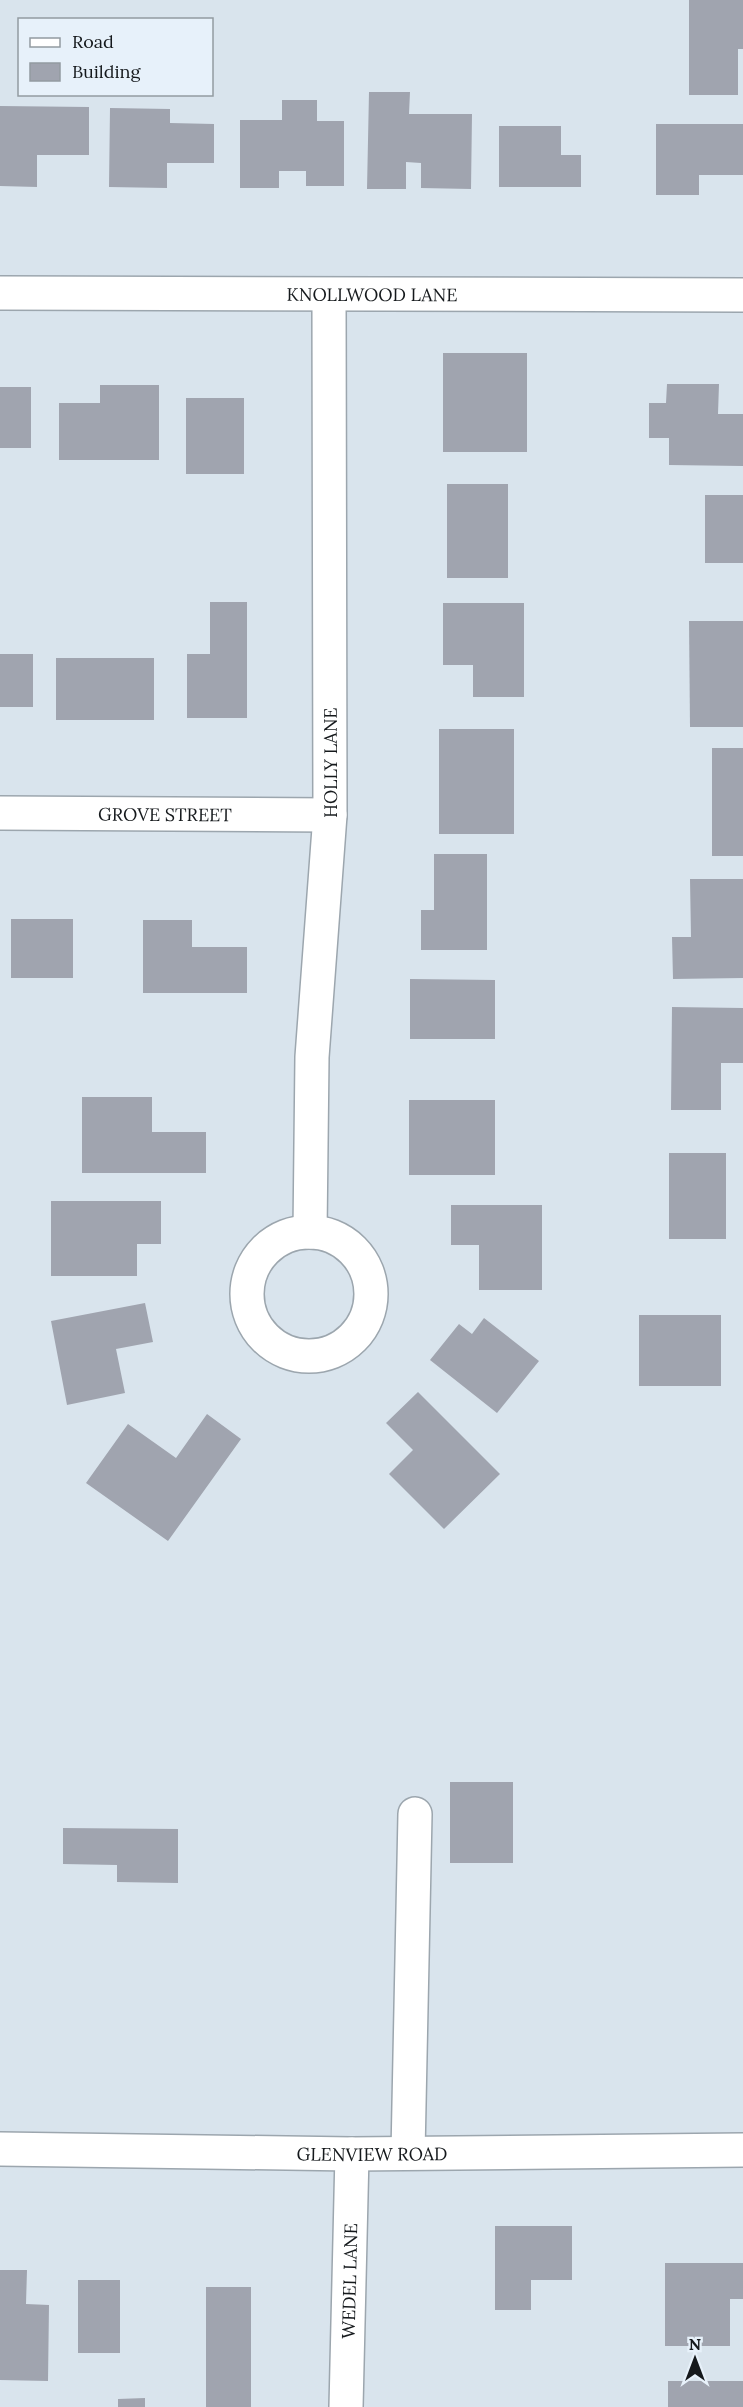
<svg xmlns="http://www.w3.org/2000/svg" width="743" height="2407" font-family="Lora,serif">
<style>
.building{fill:#a0a4af}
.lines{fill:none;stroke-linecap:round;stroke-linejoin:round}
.minor-casing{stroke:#9ca6ae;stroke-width:36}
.major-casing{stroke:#9ca6ae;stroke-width:36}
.minor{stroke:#fff;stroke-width:33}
.major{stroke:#fff;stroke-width:33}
.labels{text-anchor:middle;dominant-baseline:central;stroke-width:5;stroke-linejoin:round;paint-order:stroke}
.street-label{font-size:18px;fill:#15191c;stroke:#e7f1fa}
</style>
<rect width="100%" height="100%" fill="#d9e4ed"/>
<g class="building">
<polygon points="689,0 743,0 743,49 738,49 738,95 689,95"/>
<polygon points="369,92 410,92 409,114 472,114 471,189 421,188 421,163 406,162 406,189 367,189"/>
<polygon points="282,100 317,100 317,121 344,121 344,186 306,186 306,171 279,171 279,188 240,188 240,120 282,120"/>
<polygon points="0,106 89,107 89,155 37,155 37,187 0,186"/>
<polygon points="110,108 170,109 170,123 214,124 214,163 167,163 167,188 109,187"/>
<polygon points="656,124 743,124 743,175 699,175 699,195 656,195"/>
<polygon points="499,126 561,126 561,155 581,155 581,187 499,187"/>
<rect x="443" y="353" width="84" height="99"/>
<polygon points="667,384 719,384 718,414 743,414 743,466 669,465 669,438 649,438 649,403 666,403"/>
<polygon points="100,385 159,385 159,460 59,460 59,403 100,403"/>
<rect x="0" y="387" width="31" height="61"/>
<rect x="186" y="398" width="58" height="76"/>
<rect x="447" y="484" width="61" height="94"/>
<rect x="705" y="495" width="38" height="68"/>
<polygon points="210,602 247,602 247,718 187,718 187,654 210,654"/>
<polygon points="443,603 524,603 524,697 473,697 473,665 443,665"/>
<polygon points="689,621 743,621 743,727 690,727"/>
<rect x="0" y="654" width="33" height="53"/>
<rect x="56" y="658" width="98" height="62"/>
<rect x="439" y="729" width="75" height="105"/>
<rect x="712" y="748" width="31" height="108"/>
<polygon points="434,854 487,854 487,950 421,950 421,910 434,910"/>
<polygon points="690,879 743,879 743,978 673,979 672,937 691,937"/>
<rect x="11" y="919" width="62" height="59"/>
<polygon points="143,920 192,920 192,947 247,947 247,993 143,993"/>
<polygon points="410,979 495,980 495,1039 410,1039"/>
<polygon points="672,1007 743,1008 743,1063 721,1063 721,1110 671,1110"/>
<polygon points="82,1097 152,1097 152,1132 206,1132 206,1173 82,1173"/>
<rect x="409" y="1100" width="86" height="75"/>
<rect x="669" y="1153" width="57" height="86"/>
<polygon points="51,1201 161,1201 161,1244 137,1244 137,1276 51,1276"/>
<polygon points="451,1205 542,1205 542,1290 479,1290 479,1245 451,1245"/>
<polygon points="145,1303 153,1342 116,1349 125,1393 67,1405 51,1321"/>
<rect x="639" y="1315" width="82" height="71"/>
<polygon points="484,1318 539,1361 497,1413 430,1360 459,1324 472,1334"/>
<polygon points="418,1392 500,1474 444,1529 389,1474 413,1450 386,1423"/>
<polygon points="207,1414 241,1439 168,1541 86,1483 128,1424 176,1458"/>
<rect x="450" y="1782" width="63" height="81"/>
<polygon points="63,1828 178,1829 178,1883 117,1882 117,1865 63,1864"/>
<polygon points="495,2226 572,2226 572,2280 531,2280 531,2310 495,2310"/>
<polygon points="665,2263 743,2263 743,2299 730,2299 730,2346 665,2346"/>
<polygon points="0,2270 27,2270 26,2304 49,2305 48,2381 0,2380"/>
<rect x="78" y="2280" width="42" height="73"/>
<rect x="206" y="2287" width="45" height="120"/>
<rect x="668" y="2381" width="75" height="26"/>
<polygon points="145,2398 145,2407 118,2407 118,2399"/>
</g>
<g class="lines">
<defs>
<g id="minor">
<path id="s1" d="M0 293 743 295"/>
<path id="s2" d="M0 813 330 815"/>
<path id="s3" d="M310 1232 312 1057 330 815 329 295"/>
<circle cx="309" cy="1294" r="62"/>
<polyline points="408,2153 415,1814"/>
<path id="s4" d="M346 2407 352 2154"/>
</g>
<g id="major">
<path id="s5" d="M0 2149 352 2154 743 2150"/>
</g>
</defs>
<use href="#minor" class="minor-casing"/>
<use href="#major" class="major-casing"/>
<use href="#minor" class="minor"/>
<use href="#major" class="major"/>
</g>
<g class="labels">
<g class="street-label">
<text stroke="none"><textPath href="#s1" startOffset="372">KNOLLWOOD LANE</textPath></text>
<text stroke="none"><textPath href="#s3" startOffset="470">HOLLY LANE</textPath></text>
<text stroke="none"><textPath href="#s2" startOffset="165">GROVE STREET</textPath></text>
<text stroke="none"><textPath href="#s5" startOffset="372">GLENVIEW ROAD</textPath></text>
<text stroke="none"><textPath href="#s4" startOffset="126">WEDEL LANE</textPath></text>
</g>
</g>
<rect x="18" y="18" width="195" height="78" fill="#e7f1fa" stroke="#939ba1" stroke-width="1.5"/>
<rect x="30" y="38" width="30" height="9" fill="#ffffff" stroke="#939ba1" stroke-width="1.5"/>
<text x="72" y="48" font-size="18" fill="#15191c">Road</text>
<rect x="30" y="63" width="30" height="18" fill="#a0a4af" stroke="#939ba1" stroke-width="1.5"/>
<text x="72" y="78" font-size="18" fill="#15191c">Building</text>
<g transform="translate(695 2359)" stroke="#e7f1fa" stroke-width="4.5" paint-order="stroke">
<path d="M0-4.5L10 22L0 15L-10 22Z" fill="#15191c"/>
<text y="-9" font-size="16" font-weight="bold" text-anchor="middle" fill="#15191c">N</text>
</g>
</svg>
